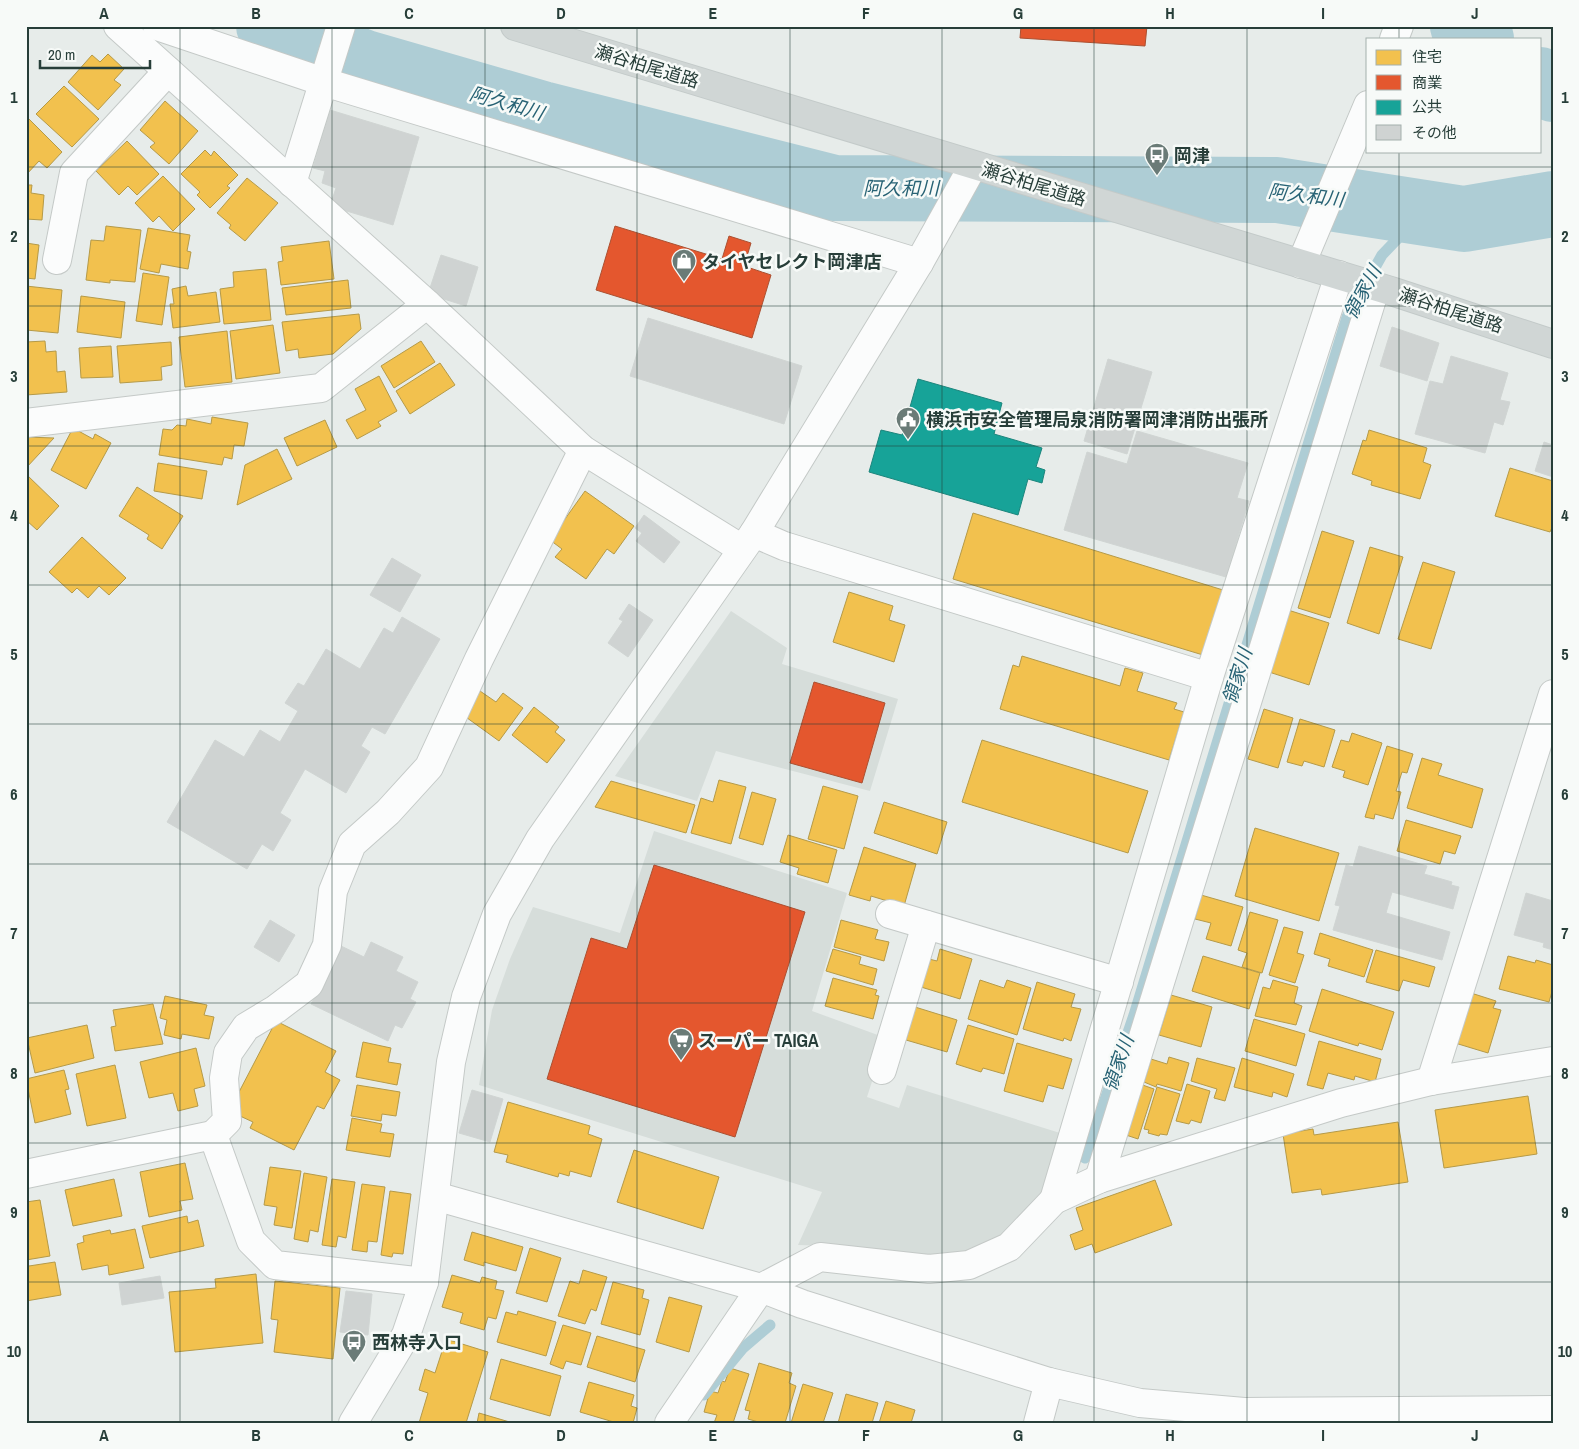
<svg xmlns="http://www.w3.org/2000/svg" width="1579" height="1449" font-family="'Archivo Narrow','Noto Sans JP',sans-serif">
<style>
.built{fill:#d6ddda}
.homes{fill:#f2c14e;stroke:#b59a48}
.shops{fill:#e4572e;stroke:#ab5031}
.public{fill:#17a398;stroke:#1c857c}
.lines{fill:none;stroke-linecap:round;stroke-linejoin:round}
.stream{stroke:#aecdd5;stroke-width:11}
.river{stroke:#aecdd5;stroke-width:66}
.building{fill:#cfd3d2;stroke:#d0d5d3}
.minor-casing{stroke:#c4c9c7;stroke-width:30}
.major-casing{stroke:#c3cac9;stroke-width:30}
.minor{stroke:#fbfcfc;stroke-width:28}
.major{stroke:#d0d6d5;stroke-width:28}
.grid{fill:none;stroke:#273e39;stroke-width:1;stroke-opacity:0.55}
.labels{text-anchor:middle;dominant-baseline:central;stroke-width:5;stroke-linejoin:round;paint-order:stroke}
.street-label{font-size:18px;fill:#273e39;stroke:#f7faf8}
.poi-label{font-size:18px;font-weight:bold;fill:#273e39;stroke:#f7faf8;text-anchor:start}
.water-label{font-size:19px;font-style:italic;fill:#276274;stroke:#f7faf8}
.neatline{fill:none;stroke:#273e39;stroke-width:2}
.grid-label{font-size:16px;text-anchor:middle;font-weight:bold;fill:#273e39}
</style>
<rect width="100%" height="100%" fill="#e7ecea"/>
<g class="built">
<polygon points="731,611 787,648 782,664 898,699 870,791 716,751 697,801 615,776"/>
<polygon points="654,831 847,893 812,1011 886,1038 867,1097 899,1108 907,1085 1060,1133 1042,1197 1002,1241 960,1255 912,1256 864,1247 798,1245 822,1192 479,1085 492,1010 510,959 533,907 620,933"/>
</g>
<g class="homes">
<polygon points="108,54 124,69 114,80 121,85 98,110 68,82 92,55 100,62"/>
<polygon points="64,86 99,119 72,147 36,114"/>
<polygon points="165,101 198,131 169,164 150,147 155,143 140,130"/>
<polygon points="29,119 62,152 47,168 39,161 26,175 26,122"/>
<polygon points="127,141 159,174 137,195 128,186 119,195 96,171"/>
<polygon points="205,150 211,156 214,151 238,175 227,186 230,188 210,208 197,195 200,192 181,174"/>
<polygon points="163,176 195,209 173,231 159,216 153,222 135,203"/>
<polygon points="247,178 278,203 245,241 229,228 231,225 217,213"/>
<polygon points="26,185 32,185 31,193 44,195 42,220 26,219"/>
<polygon points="106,226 141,230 135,282 110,280 110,283 86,280 91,240 104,241"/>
<polygon points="148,228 190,235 187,251 191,252 188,269 161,264 159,273 140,269"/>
<polygon points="329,241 334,279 281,285 278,262 283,261 281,247"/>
<polygon points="26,243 39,245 35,279 26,278"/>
<polygon points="266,269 271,320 224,324 220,289 234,287 233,272"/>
<polygon points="143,273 169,277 162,325 136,321"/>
<polygon points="348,280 351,308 286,315 282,288"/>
<polygon points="26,286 62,290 58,333 26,330"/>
<polygon points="186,286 188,296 216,292 220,322 173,328 170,304 174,304 172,289"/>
<polygon points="81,296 125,302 121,338 77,332"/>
<polygon points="359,314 361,329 333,354 299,358 298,349 286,351 282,322"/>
<polygon points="273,325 280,373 236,379 230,331"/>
<polygon points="227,331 232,382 185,387 179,337"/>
<polygon points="45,341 46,352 56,351 57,372 65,371 67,392 26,395 26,342"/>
<polygon points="421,341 435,362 394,388 381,366"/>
<polygon points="171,342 172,365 161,367 162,380 120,383 117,346"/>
<polygon points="111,346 113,377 81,378 79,348"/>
<polygon points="440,363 455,385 410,414 396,391"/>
<polygon points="379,376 397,411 378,422 381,426 357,439 346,420 366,410 355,389"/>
<polygon points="212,417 248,423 244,446 234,445 232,459 224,457 222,465 159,455 163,429 172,430 177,425 186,426 187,419 211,424"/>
<polygon points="325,420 337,447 297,466 284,438"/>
<polygon points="73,428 93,439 95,434 111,443 86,489 51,470"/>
<polygon points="1369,430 1427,448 1423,462 1431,465 1420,499 1371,485 1372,481 1352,474 1363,440 1366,441"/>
<polygon points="26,437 54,438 26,468"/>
<polygon points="277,449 292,479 237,505 245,465"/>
<polygon points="158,463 207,471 202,499 154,491"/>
<polygon points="1510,468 1553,481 1553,525 1550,532 1495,516"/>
<polygon points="27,475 59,506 37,530 26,520"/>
<polygon points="137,487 183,516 162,549 147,539 149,535 119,516"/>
<polygon points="585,491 634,526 614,554 607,549 586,579 555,557 562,549 550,540"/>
<polygon points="973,513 1223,590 1203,655 953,579"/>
<polygon points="1322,531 1354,541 1330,618 1298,608"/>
<polygon points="82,537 126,578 109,595 99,586 88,598 77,588 72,593 49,572"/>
<polygon points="1370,547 1403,557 1379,634 1347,623"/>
<polygon points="1423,562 1455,572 1431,649 1398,639"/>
<polygon points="849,592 893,606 889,620 905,625 894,662 833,642"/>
<polygon points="1288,610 1329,623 1309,685 1269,672"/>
<polygon points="1022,656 1120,686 1125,668 1143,673 1137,691 1177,703 1174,709 1184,712 1169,760 1000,709 1013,665 1019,667"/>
<polygon points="480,691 496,702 503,693 523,708 499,741 463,715"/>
<polygon points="534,707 559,727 555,732 565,740 547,763 512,735"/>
<polygon points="1264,709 1293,718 1278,768 1248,759"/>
<polygon points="1300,719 1335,730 1324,767 1304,761 1302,766 1287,762"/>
<polygon points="1352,733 1382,743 1368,785 1343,777 1345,771 1332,767 1341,740 1349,742"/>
<polygon points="982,740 1148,791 1128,853 962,802"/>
<polygon points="1387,746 1413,754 1407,773 1402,772 1396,791 1401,792 1393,819 1375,814 1374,819 1365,817"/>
<polygon points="1422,758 1442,764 1438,775 1483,789 1472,828 1407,808"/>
<polygon points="719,780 746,787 731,844 691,833 701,798 713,802"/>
<polygon points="611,781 695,805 686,833 595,807"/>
<polygon points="823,786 858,796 844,849 808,839"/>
<polygon points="752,792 776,799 763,845 739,838"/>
<polygon points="884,802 947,822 937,854 874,833"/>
<polygon points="1406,820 1461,836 1455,854 1444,851 1440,864 1397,851"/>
<polygon points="1255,828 1339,853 1319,921 1235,896"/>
<polygon points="788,835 837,850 828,883 797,874 799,868 780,862"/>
<polygon points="864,847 916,864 904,906 871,896 870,901 849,895"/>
<polygon points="1201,895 1243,907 1231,946 1206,939 1211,923 1195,919"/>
<polygon points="1250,912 1278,920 1262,973 1242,967 1247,953 1238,950"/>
<polygon points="841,920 878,930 875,939 889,942 884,961 834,947"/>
<polygon points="1284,927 1303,932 1297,953 1304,955 1295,983 1269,975"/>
<polygon points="1320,933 1373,950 1364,977 1328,966 1330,959 1314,954"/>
<polygon points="833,949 861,957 859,964 877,969 873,985 826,971"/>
<polygon points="940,949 972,959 960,999 921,987 929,959 937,961"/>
<polygon points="1376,950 1435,967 1429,987 1403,980 1399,991 1366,982"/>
<polygon points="1203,956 1260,973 1249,1009 1192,991"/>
<polygon points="1508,956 1535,963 1536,960 1553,965 1553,988 1549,1002 1499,989"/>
<polygon points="833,978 877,990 875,995 879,996 873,1019 825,1006"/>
<polygon points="980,980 1004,988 1007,980 1031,988 1017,1035 968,1019"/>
<polygon points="1273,980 1298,987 1294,1003 1302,1006 1296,1025 1255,1016 1263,987 1270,989"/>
<polygon points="1037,982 1075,994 1071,1007 1081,1009 1071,1041 1064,1038 1063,1041 1023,1029"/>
<polygon points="1322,989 1394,1012 1382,1050 1359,1043 1358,1046 1309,1031"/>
<polygon points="1471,993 1496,1001 1493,1008 1501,1010 1488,1053 1455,1043"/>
<polygon points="1171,995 1212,1007 1201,1047 1159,1035"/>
<polygon points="165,996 207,1005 204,1015 214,1017 209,1039 182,1034 181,1039 164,1035 167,1020 160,1018"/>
<polygon points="153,1004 163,1044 115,1051 111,1027 116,1026 113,1010"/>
<polygon points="915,1007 957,1020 947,1052 906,1040"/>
<polygon points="1254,1019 1305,1034 1296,1066 1245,1051"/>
<polygon points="276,1021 336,1051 325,1072 340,1080 324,1109 317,1106 294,1150 250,1128 253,1122 240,1116 239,1092"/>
<polygon points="87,1025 94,1058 35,1073 27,1038"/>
<polygon points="968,1025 1014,1039 1004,1074 983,1068 981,1072 956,1064"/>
<polygon points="1319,1041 1381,1059 1375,1082 1355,1076 1354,1080 1328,1073 1323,1089 1307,1085"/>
<polygon points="363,1042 391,1048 388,1062 401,1064 397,1085 356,1077"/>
<polygon points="1017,1043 1072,1059 1063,1089 1048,1085 1043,1102 1004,1091"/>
<polygon points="196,1048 205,1086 194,1089 198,1106 178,1111 173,1093 149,1098 140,1062"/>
<polygon points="1169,1057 1189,1063 1181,1091 1157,1084 1156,1087 1144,1082 1151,1059 1167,1064"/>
<polygon points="1197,1058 1235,1068 1225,1101 1214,1098 1217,1089 1191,1081"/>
<polygon points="1242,1058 1294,1074 1287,1097 1273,1092 1272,1097 1234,1087"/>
<polygon points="115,1065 126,1118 87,1126 76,1074"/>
<polygon points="64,1070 69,1089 65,1090 71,1114 35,1123 26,1079"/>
<polygon points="1134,1082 1154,1089 1138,1139 1123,1134"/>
<polygon points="1187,1084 1210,1091 1201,1123 1191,1120 1189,1124 1176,1121"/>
<polygon points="357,1085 400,1092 396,1116 382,1114 381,1121 351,1116"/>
<polygon points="1157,1087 1180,1094 1167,1135 1160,1134 1159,1136 1148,1133 1149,1130 1144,1129"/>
<polygon points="1528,1096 1537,1154 1444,1168 1435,1110"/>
<polygon points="508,1102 590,1126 588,1134 602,1139 591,1177 570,1171 569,1176 559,1173 558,1177 506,1162 508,1155 494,1152"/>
<polygon points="352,1118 382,1124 380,1132 394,1134 390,1157 346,1150"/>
<polygon points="1398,1122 1408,1182 1322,1195 1321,1189 1292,1193 1283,1134 1313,1129 1314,1135"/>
<polygon points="634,1150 719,1177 703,1229 617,1202"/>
<polygon points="185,1163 193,1199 180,1201 182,1210 149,1217 140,1172"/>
<polygon points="270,1167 301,1171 292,1228 274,1225 277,1207 264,1205"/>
<polygon points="304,1173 327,1177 318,1232 310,1230 308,1242 294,1239"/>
<polygon points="114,1179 122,1216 73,1226 65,1190"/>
<polygon points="332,1179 355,1182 346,1238 338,1236 336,1247 322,1245"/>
<polygon points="1155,1180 1172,1225 1095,1253 1092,1244 1075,1250 1070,1235 1083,1230 1076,1208"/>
<polygon points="362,1184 385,1187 377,1242 368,1241 367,1252 352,1250"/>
<polygon points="390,1191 411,1194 403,1254 393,1253 392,1257 381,1255"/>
<polygon points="40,1200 50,1256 26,1260 26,1202"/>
<polygon points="187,1216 188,1223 198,1220 204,1246 150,1258 142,1226"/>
<polygon points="135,1229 144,1268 109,1275 108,1265 82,1270 77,1244 84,1242 83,1236 110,1230 111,1234"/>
<polygon points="472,1232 523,1247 516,1271 484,1262 484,1266 464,1260"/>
<polygon points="530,1248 561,1258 547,1302 516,1293"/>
<polygon points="26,1262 29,1266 55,1262 61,1295 26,1301"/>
<polygon points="583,1270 607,1277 596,1311 591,1309 585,1324 558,1316 570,1281 579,1284"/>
<polygon points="256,1274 263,1343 175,1352 169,1292 216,1288 215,1279"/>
<polygon points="452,1275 480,1283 482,1277 497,1281 495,1289 504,1291 496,1319 488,1317 484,1330 460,1323 463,1313 442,1307"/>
<polygon points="275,1281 340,1288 333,1359 274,1352 278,1320 271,1319"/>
<polygon points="613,1282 644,1290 642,1298 649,1300 640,1335 601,1324"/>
<polygon points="669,1297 702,1306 689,1352 656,1342"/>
<polygon points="518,1311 556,1322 546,1356 497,1342 506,1312 517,1315"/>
<polygon points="563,1325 591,1333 581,1365 566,1361 563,1369 550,1364"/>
<polygon points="597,1336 645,1350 635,1382 587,1367"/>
<polygon points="446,1339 488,1352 466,1423 419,1423 428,1393 419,1390 425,1369 435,1373"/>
<polygon points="501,1359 561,1376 550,1416 490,1399"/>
<polygon points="759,1363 792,1373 789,1383 796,1386 785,1423 762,1423 748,1419 750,1411 745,1410"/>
<polygon points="730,1368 749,1374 733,1423 714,1423 717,1415 704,1412 710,1391 718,1393 722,1381 725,1382"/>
<polygon points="589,1382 634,1395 631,1406 637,1408 633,1423 617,1423 580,1412"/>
<polygon points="803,1384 833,1393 823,1423 791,1423"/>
<polygon points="846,1394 878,1403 872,1423 838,1423"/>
<polygon points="886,1401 915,1410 911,1423 879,1423"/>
<polygon points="479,1413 513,1423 477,1423"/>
</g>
<g class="shops">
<polygon points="1021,26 1147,26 1145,46 1020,38"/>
<polygon points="615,226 722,259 729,236 751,243 744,266 771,275 752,338 596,290"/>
<polygon points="814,682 885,703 862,783 790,763"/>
<polygon points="654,865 805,912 735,1137 547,1079 591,938 627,949"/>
</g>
<polygon class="public" points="918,379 1002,403 994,434 1042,448 1036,467 1045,470 1042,483 1028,479 1018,515 869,472 881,430 902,435"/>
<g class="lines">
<g class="stream">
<polyline points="1085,1158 1134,1015 1347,317 1382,255 1423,212"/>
<polyline points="704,1395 743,1348 770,1325"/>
</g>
<g class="river">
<polyline points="269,26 365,63 542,114 834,188 1277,190 1464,219 1553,204"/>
<polyline points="1463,26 1481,39"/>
<polyline points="1540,80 1553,89"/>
</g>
</g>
<g class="building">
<polygon points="330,110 419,137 393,225 330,206 336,188 322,183 325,171 313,168"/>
<polygon points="441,255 478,267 466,306 428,294"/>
<polygon points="648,318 802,366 784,424 630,376"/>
<polygon points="1392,327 1439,343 1427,381 1380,366"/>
<polygon points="1451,356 1508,373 1500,400 1510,402 1503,425 1494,422 1485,453 1415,434 1430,381 1443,384"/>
<polygon points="1108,359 1152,372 1127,454 1084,441"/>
<polygon points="1137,431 1248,463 1237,498 1249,501 1226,577 1064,530 1087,452 1127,464"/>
<polygon points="1544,442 1553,445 1553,477 1535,471"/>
<polygon points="644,515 680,542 664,563 636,541 642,533 635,528"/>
<polygon points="392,558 421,575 400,612 370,595"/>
<polygon points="629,604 653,620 628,657 608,643 623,621 619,619"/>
<polygon points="402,617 440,639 385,734 372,727 361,746 370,752 346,793 305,769 280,813 291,820 273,851 262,844 247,869 167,822 215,740 244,757 260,730 280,742 298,711 285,703 298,683 304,686 326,649 360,669 384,628 393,633"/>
<polygon points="1359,846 1427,866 1424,874 1452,882 1451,885 1459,887 1453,909 1392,892 1386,913 1450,932 1442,960 1333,930 1340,906 1335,905 1346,865 1353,867"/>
<polygon points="1526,893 1553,901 1553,950 1543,947 1544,943 1514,935"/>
<polygon points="270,920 295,935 279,962 254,947"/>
<polygon points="371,942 403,957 396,971 418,982 410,999 416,1002 402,1028 395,1025 388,1041 311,1004 341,946 364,957"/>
<polygon points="472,1090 503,1099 490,1142 459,1133"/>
<polygon points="160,1276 164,1298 122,1305 119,1283"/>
<polygon points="346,1291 372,1294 368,1335 340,1332"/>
</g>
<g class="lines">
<defs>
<g id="minor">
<polyline points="118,26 427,304 583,450 742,549"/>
<polyline points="157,26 324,82 919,263"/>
<polyline points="1394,39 1399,26"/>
<polyline points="292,183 341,26"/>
<polyline points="57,260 74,173 168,71"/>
<polyline points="1301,264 1368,105"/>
<polyline points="26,423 321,388 427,304"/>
<polyline points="754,533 784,546 1209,677"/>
<polyline points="890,914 1119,982"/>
<polyline points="882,1070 926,925"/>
<polyline points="1431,1081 1553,694"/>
<polyline points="213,1135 227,1121 224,1078 228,1053 246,1027 276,1009 309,984 327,945 333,891 352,844 388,812 429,767 479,659 583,450"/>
<polyline points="26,1174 213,1135 251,1241 275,1265 424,1282"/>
<polyline points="1099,1179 1376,286"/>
<polyline points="435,1196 761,1288 802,1304 1049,1382 1140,1403 1244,1412 1553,1410"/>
<polyline points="1054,1200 1209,677 1339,275"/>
<polyline points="353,1423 406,1335 424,1282 451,1062 466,997 497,914 540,839 754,533 919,263 973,166"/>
<polyline points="669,1423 761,1288 820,1257 929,1269 969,1265 1009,1247 1054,1200 1099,1179 1341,1103 1431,1081 1553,1061"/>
<polyline points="1038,1423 1049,1382"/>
</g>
<polyline id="major" points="515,26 1391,291 1553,344"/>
</defs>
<use href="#minor" class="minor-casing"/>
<use href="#major" class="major-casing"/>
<use href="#minor" class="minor"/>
<use href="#major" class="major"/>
</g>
<path class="grid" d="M180 26V1423M332 26V1423M485 26V1423M637 26V1423M790 26V1423M942 26V1423M1094 26V1423M1247 26V1423M1399 26V39M1399 151V1423M26 167H1553M26 306H1553M26 446H1553M26 585H1553M26 724H1553M26 864H1553M26 1003H1553M26 1143H1553M26 1282H1553"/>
<defs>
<symbol id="bus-pin" viewBox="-11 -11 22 30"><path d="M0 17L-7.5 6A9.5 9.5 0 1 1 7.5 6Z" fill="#6a7b77" stroke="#f7faf8"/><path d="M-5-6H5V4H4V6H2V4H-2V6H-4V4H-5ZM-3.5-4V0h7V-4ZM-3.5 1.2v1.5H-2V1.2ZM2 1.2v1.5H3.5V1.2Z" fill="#fff"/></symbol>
<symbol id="shop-pin" viewBox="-11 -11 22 30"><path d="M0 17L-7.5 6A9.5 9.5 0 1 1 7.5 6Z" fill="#6a7b77" stroke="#f7faf8"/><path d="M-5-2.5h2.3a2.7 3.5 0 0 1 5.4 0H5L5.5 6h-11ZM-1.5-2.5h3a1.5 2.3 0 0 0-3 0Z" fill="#fff"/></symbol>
<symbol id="civic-pin" viewBox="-11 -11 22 30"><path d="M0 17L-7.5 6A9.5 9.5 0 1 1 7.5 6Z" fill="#6a7b77" stroke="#f7faf8"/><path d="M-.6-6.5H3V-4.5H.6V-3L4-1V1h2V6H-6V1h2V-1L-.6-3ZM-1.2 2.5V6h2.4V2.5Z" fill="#fff"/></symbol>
<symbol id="supermarket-pin" viewBox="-11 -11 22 30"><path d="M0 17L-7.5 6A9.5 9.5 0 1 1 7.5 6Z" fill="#6a7b77" stroke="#f7faf8"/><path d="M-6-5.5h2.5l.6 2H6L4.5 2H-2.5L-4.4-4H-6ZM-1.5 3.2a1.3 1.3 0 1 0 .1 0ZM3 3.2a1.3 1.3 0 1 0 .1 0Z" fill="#fff"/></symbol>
</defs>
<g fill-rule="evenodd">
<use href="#bus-pin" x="1143" y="141" width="28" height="38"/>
<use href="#shop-pin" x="670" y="247" width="28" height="38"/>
<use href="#civic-pin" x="894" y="405" width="28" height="38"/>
<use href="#supermarket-pin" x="667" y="1026" width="28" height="38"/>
<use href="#bus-pin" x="340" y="1328" width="28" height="38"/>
</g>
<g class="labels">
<g class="street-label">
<text transform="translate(647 66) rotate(17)">瀬谷柏尾道路</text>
<text transform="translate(1034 184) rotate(17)">瀬谷柏尾道路</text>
<text transform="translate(1451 310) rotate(18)">瀬谷柏尾道路</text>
</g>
<g class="poi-label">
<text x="1174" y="155">岡津</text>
<text x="702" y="261">タイヤセレクト岡津店</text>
<text x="926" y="419">横浜市安全管理局泉消防署岡津消防出張所</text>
<text x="698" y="1040">スーパー TAIGA</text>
<text x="372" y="1342">西林寺入口</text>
</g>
<g class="water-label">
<text transform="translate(507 103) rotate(16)">阿久和川</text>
<text x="901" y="188">阿久和川</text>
<text transform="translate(1306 195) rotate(7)">阿久和川</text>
<text transform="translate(1362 292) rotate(-62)">領家川</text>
<text transform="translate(1237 676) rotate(-73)">領家川</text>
<text transform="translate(1118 1063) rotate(-71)">領家川</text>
</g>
</g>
<rect width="1579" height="1449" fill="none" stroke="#f7faf8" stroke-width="55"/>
<rect x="1366" y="38" width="175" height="115" fill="#f7faf8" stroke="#a4afac"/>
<rect x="1376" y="50" width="25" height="15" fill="#f2c14e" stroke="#a4afac"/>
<text x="1412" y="62" font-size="15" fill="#273e39">住宅</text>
<rect x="1376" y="75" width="25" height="15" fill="#e4572e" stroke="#a4afac"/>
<text x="1412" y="88" font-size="15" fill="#273e39">商業</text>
<rect x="1376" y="100" width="25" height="15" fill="#17a398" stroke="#a4afac"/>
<text x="1412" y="112" font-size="15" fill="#273e39">公共</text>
<rect x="1376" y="125" width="25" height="15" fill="#cfd3d2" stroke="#a4afac"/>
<text x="1412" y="138" font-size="15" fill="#273e39">その他</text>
<path d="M40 60v8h110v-8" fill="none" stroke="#273e39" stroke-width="2.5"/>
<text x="48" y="60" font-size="15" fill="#273e39" stroke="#f7faf8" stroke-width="4" paint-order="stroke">20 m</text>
<rect x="28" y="28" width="1524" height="1394" class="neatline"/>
<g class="grid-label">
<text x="104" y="19">A</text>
<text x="256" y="19">B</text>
<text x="409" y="19">C</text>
<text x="561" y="19">D</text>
<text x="713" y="19">E</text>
<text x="866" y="19">F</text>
<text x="1018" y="19">G</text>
<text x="1170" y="19">H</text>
<text x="1323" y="19">I</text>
<text x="1475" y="19">J</text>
<text x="14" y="103">1</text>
<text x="1565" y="103">1</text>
<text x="14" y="242">2</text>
<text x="1565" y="242">2</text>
<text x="14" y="382">3</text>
<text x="1565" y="382">3</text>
<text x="14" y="521">4</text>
<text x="1565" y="521">4</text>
<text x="14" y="660">5</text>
<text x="1565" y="660">5</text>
<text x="14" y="800">6</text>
<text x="1565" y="800">6</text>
<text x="14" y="939">7</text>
<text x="1565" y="939">7</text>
<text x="14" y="1079">8</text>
<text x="1565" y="1079">8</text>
<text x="14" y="1218">9</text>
<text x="1565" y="1218">9</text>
<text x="14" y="1357">10</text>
<text x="1565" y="1357">10</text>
<text x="104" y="1441">A</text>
<text x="256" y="1441">B</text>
<text x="409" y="1441">C</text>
<text x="561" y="1441">D</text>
<text x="713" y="1441">E</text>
<text x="866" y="1441">F</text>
<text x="1018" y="1441">G</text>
<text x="1170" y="1441">H</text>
<text x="1323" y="1441">I</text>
<text x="1475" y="1441">J</text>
</g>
</svg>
